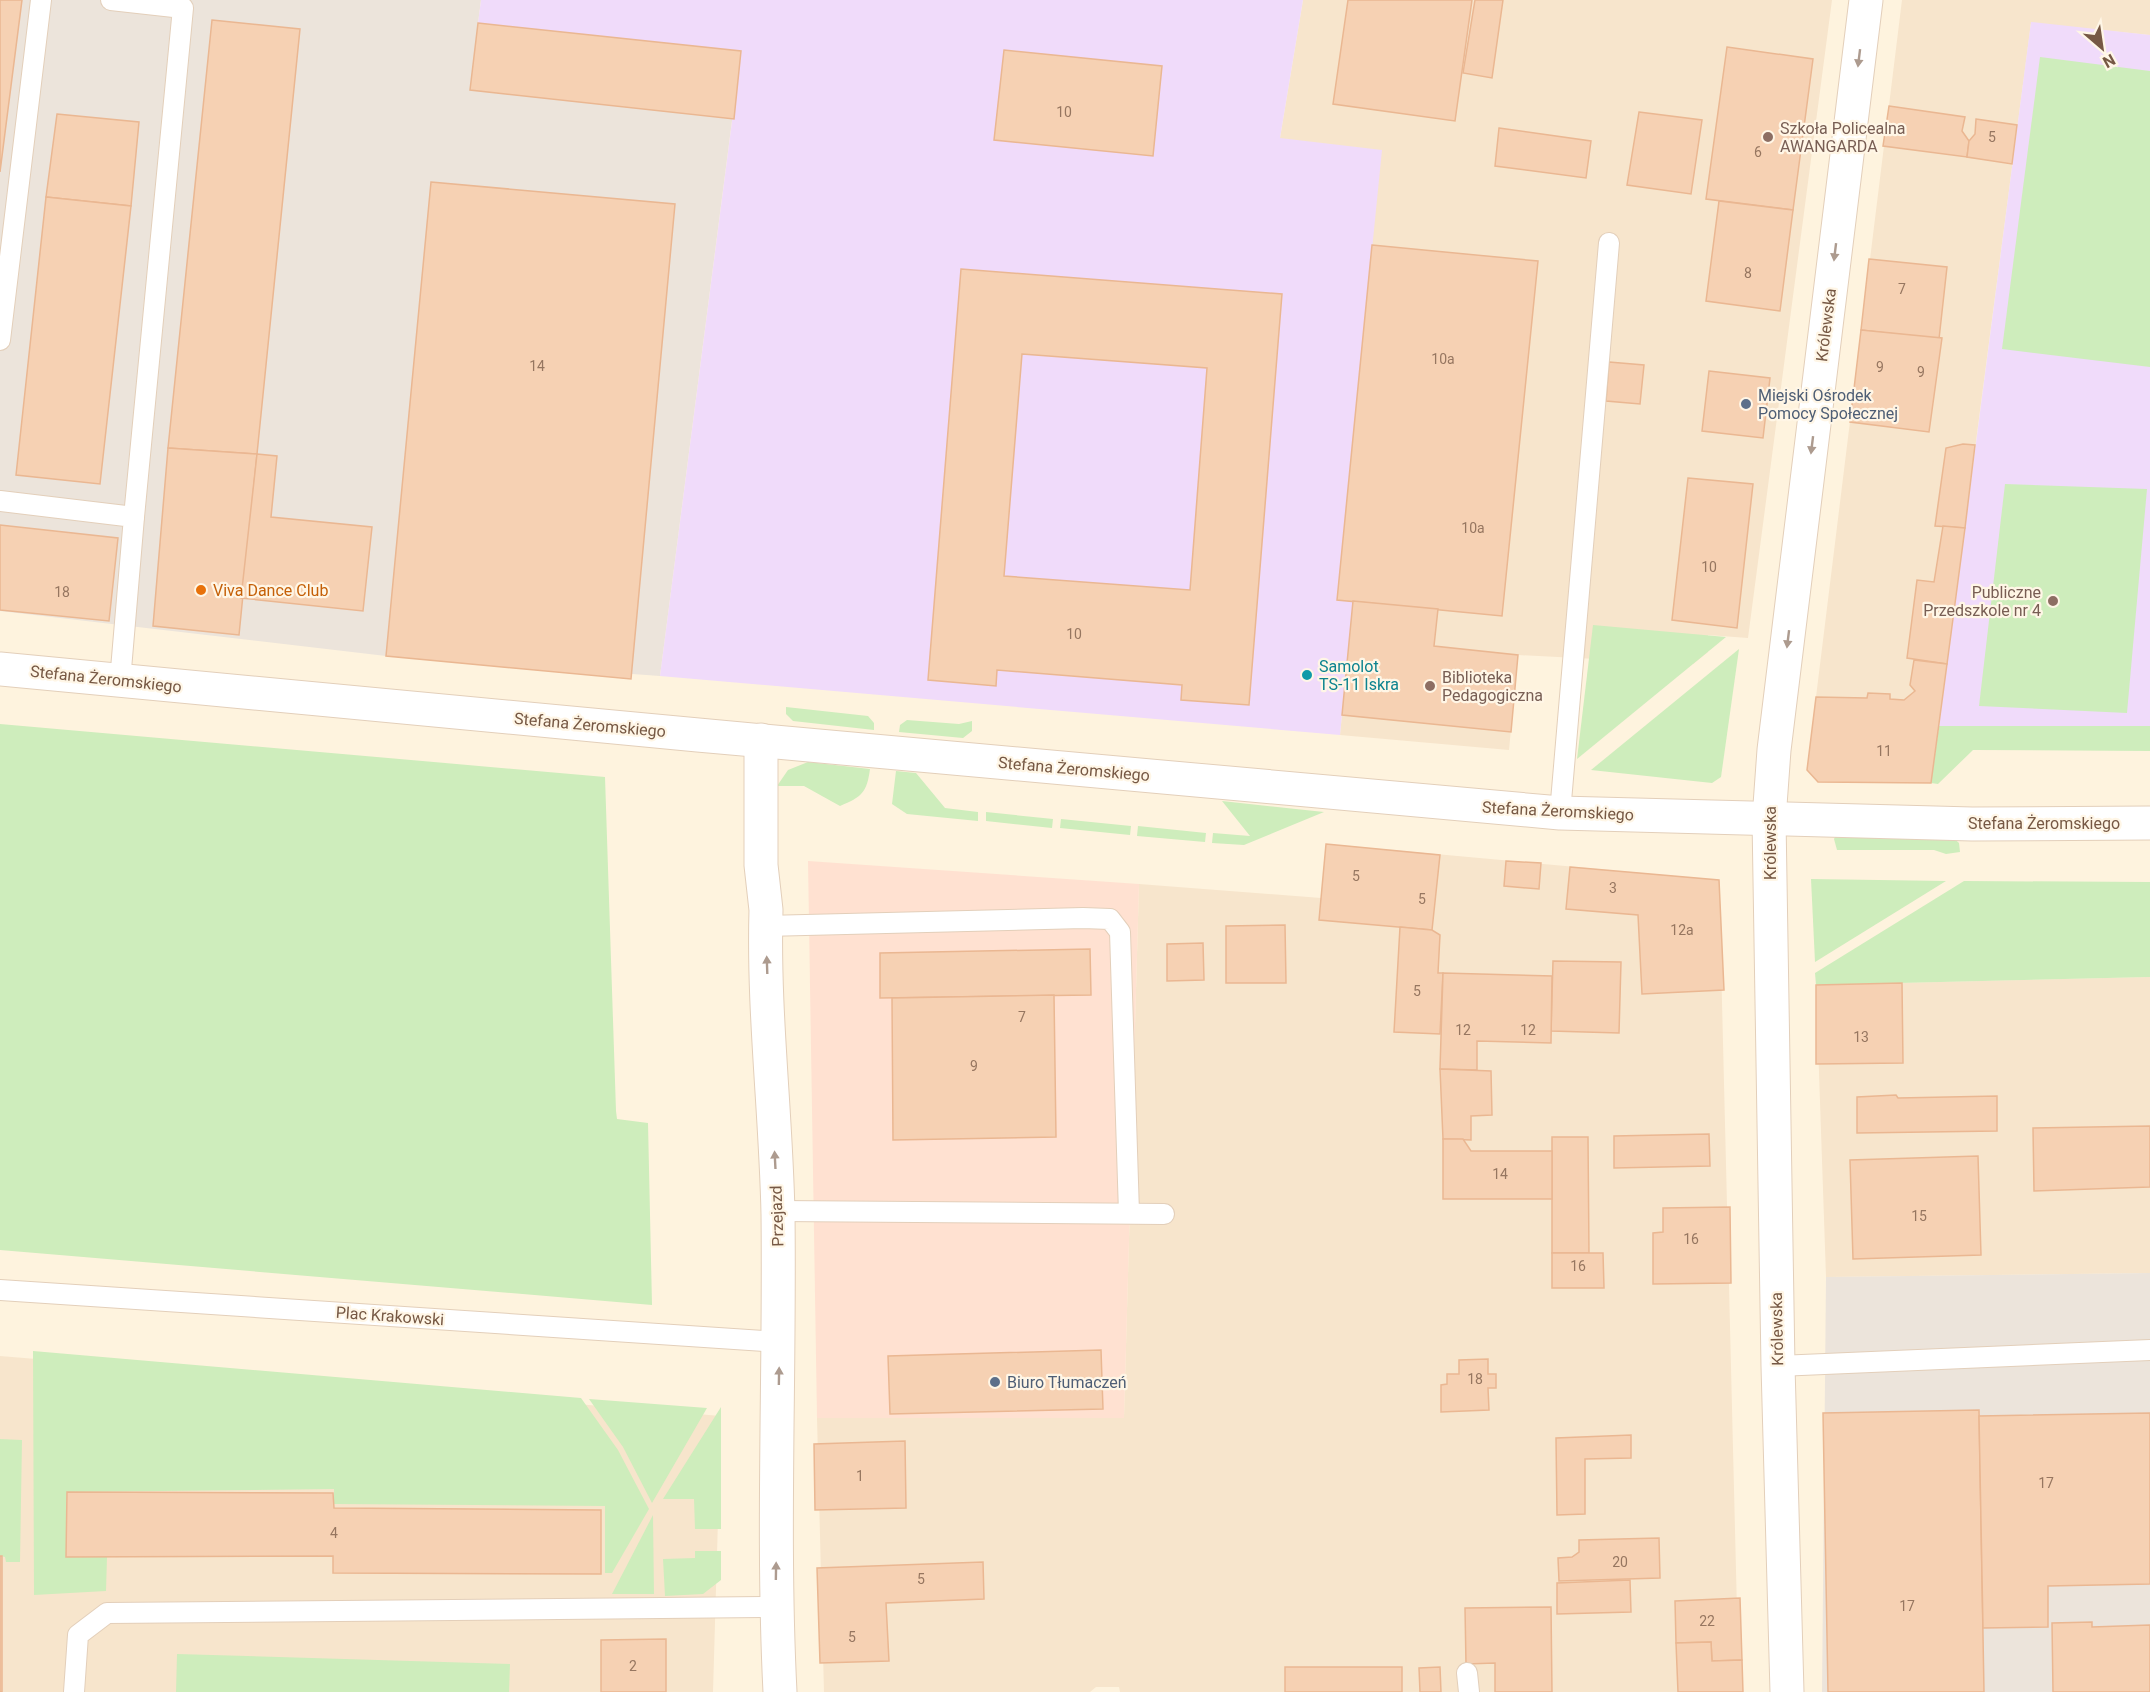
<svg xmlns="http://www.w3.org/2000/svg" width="2150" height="1692" font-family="Roboto,sans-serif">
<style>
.residential{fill:#f7e5cc}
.commercial{fill:#ffe1d1}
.industrial{fill:#ece4db}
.education{fill:#f0dbfa}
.green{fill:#ceedbc}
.building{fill:#f6d1b3;stroke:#eab792;stroke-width:1.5;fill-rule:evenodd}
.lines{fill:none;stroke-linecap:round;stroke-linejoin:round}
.service-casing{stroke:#e3cfba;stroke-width:22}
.minor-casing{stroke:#e3cfba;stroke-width:35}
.service{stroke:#fff;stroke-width:20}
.minor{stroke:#fff;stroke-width:33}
.oneway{fill:#ad9b8f}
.education-dot{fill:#8d6e63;stroke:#fff6e6;stroke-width:2}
.service-dot{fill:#5c6f8a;stroke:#fff6e6;stroke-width:2}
.food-dot{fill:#e8710a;stroke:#fff6e6;stroke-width:2}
.culture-dot{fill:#0f9aa8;stroke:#fff6e6;stroke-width:2}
.labels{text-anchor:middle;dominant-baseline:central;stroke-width:4.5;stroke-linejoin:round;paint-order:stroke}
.number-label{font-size:14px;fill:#967660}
.education-label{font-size:16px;fill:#785e54;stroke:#fff6e6;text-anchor:start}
.street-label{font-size:16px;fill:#765844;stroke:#fff6e6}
.service-label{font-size:16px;fill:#4e5e75;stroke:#fff6e6;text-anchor:start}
.food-label{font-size:16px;fill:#c56008;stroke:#fff6e6;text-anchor:start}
.culture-label{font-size:16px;fill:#0d838f;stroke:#fff6e6;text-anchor:start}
</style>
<rect width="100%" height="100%" fill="#fef3de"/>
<g class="residential">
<polygon points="1303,0 1832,0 1748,638 1708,635 1708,652 1693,664 1518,655 1509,750 1340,735 1353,602 1337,600 1280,138"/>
<polygon points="1902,0 2150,0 2150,35 2031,23 1931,783 1818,782 1807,770"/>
<polygon points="1326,844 1719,880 1739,1692 1120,1692 1119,1687 1096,1687 1090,1692 824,1692 817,1418 1124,1418 1139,884 1321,898"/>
<polygon points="2150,977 2150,1273 1826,1277 1816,985"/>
<polygon points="0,1356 721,1416 713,1692 0,1692"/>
</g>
<polygon class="commercial" points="808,861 1139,884 1124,1418 817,1418"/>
<g class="industrial">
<polygon points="0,0 481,0 478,23 741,51 660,676 386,656 0,611"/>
<polygon points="2150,1273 2150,1692 1822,1692 1826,1277"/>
</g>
<g class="education">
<polygon points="481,0 1303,0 1280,138 1382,150 1337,599 1353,601 1340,735 660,676 741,52 478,23"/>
<polygon points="2031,22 2150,35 2150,726 1939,726"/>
</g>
<g class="green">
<polygon points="2040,57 2150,71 2150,367 2002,349"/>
<polygon points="2005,484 2147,489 2127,713 1979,706"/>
<polygon points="1593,625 1726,637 1577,759"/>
<polygon points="1739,649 1721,777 1712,783 1591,770"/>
<polygon points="786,707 868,716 874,723 874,730 793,721 786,714"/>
<polygon points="907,720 959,724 972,721 972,731 963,738 899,732 900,725"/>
<polygon points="0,724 605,777 616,1111 617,1119 648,1123 652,1305 0,1250"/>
<polygon points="1939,726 2150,726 2150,751 1973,750 1938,784 1931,783"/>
<path d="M808 762 870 769C867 792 862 797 840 806L804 786H777L788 770Z"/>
<polygon points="896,771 916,773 945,808 978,812 978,821 907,814 892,804"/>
<polygon points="1222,801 1324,812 1244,845 1212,843 1213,833 1250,836"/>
<polygon points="986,812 1053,819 1052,828 986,821"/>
<polygon points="1061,819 1131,826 1130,835 1060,828"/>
<polygon points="1138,826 1206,833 1205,842 1137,836"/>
<polygon points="1836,835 1950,835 1959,843 1960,852 1946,854 1934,850 1837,850 1834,839"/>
<polygon points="1811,879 1946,881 1815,962"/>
<polygon points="1964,881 2150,882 2150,977 1816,985 1815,973"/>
<polygon points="33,1351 581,1398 618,1450 649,1509 612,1573 605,1573 605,1506 334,1504 334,1489 67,1492 66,1557 107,1557 106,1591 34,1595"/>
<polygon points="589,1399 707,1408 652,1503 623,1447"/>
<polygon points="721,1407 721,1529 695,1529 694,1499 663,1499"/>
<polygon points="0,1439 22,1440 20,1562 6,1562 5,1557 0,1556"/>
<polygon points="653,1515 654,1594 612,1594"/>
<polygon points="695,1551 721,1551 721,1580 703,1594 665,1596 663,1559 695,1558"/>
<polygon points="177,1654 510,1664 509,1692 176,1692"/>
</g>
<g class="building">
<polygon points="0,0 22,0 0,172"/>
<polygon points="1348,0 1472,0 1455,121 1333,104"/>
<polygon points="1475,0 1503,0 1492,78 1463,73"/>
<polygon points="212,20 300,29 257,454 168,448"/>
<polygon points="478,23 741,51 734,119 470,90"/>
<polygon points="1727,47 1813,59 1793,210 1706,199"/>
<polygon points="1004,50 1162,66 1153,156 994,140"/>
<polygon points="1889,106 1965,117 1962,131 1969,141 1967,157 1883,146"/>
<polygon points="1639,112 1702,120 1691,194 1627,185"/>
<polygon points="57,114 139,122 131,206 46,197"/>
<polygon points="1976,119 2017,125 2012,164 1967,157 1969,141 1975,134"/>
<polygon points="1499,128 1591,141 1586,178 1495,166"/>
<polygon points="431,182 675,204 631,679 386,656"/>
<polygon points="46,197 131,206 100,484 16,475"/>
<polygon points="1719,201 1793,210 1780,311 1706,301"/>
<polygon points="1372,245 1538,261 1502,616 1337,600"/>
<polygon points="1869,259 1947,267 1939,339 1861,330"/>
<path d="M961 269 1282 294 1249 705 1181 700 1182 685 997 670 996 686 928 680ZM1022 354 1207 368 1190 590 1004 576Z"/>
<polygon points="1861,330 1942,338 1929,432 1850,422"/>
<polygon points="1609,362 1644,365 1640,404 1606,401"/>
<polygon points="1709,371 1770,378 1763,438 1702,431"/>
<polygon points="1963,444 1975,445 1965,528 1935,526 1946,448"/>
<polygon points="168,448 257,454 239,635 153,626"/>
<polygon points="257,454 277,456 271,517 372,527 363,611 241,598"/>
<polygon points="1688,478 1753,484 1737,628 1672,620"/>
<polygon points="0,525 118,538 109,621 0,610"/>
<polygon points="1943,526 1965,528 1947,664 1907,658 1917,580 1934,582"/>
<polygon points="1353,601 1438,609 1434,646 1518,655 1511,732 1342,715"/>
<polygon points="1914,660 1947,664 1931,783 1818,782 1807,770 1816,697 1867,698 1868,693 1890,694 1890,699 1904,700 1915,691 1910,685"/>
<polygon points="1326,844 1440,855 1432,930 1319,920"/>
<polygon points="1506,861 1541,863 1539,889 1504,886"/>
<polygon points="1570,867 1719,880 1724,990 1642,994 1638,915 1566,909"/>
<polygon points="1285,925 1286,983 1226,983 1226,926"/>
<polygon points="1400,927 1432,930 1440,935 1438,973 1443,973 1440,1034 1394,1032"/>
<polygon points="1203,943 1204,980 1167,981 1167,944"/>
<polygon points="1090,949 1091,995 880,998 880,953"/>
<polygon points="1553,961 1621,962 1619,1033 1551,1031"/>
<polygon points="1443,973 1552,976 1551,1043 1477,1041 1477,1070 1440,1069"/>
<polygon points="1902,983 1903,1063 1816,1064 1816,985"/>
<polygon points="1054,995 1056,1137 893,1140 892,998"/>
<polygon points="1440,1069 1491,1071 1492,1115 1471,1116 1471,1140 1443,1139"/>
<polygon points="1896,1095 1898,1098 1997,1096 1997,1131 1857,1133 1857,1097"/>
<polygon points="2150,1126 2150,1187 2034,1191 2033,1128"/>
<polygon points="1709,1134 1710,1166 1614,1168 1614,1136"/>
<polygon points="1552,1137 1588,1137 1589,1253 1552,1253"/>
<polygon points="1443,1139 1463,1139 1471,1151 1552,1151 1552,1199 1443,1199"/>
<polygon points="1978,1156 1981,1255 1853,1259 1850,1160"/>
<polygon points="1730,1207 1731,1283 1653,1284 1653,1233 1663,1232 1663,1208"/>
<polygon points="1552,1253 1603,1253 1604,1288 1552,1288"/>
<polygon points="1101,1350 1103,1409 890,1414 888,1356"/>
<polygon points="1488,1359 1488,1374 1496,1374 1496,1388 1488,1388 1489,1410 1441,1412 1441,1385 1447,1384 1447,1374 1459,1374 1459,1360"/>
<polygon points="1979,1410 1984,1692 1828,1692 1823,1413"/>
<polygon points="2150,1413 2150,1584 2048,1586 2048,1627 1983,1628 1979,1416"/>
<polygon points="1631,1435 1631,1458 1585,1459 1585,1514 1557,1515 1556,1438"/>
<polygon points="905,1441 906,1508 815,1510 814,1444"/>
<polygon points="67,1492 333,1493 334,1508 601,1510 601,1574 333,1573 333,1556 66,1557"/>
<polygon points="1659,1538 1660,1578 1559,1581 1558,1558 1572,1557 1579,1552 1579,1540"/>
<rect x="0" y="1556" width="2" height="136"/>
<polygon points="983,1562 984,1599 886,1603 889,1661 820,1663 817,1568"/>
<polygon points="1630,1580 1631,1612 1557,1614 1557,1583"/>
<polygon points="1740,1598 1742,1660 1712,1661 1711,1642 1676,1643 1675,1601"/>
<polygon points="1551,1607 1552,1692 1495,1692 1495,1663 1466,1664 1465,1608"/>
<polygon points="2092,1622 2092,1627 2150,1625 2150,1692 2053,1692 2052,1623"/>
<polygon points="666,1639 666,1692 601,1692 601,1640"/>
<polygon points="1711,1642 1712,1661 1742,1660 1743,1692 1678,1692 1676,1643"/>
<rect x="1285" y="1667" width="117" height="25"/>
<polygon points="1440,1667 1441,1692 1420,1692 1419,1668"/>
</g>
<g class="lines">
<defs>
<g id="service">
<polyline points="111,0 183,8 134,517"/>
<polyline points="0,340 41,0"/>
<polyline points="0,501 134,517 120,681"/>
<polyline points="1560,813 1609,243"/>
<polyline points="765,926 1083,918 1110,919 1120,932 1129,1213"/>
<polyline points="778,1211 1164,1214"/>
<polyline points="0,1290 779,1342"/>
<polyline points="1778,1366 2150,1350"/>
<polyline points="1467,1673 1469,1692"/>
<polyline points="74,1692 78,1635 107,1613 776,1607"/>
</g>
<g id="minor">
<polyline points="0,669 698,735 1560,813 1972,824 2150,823"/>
<path d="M761 740V865L766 910C763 1011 776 1113 778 1214 780 1373 772 1533 780 1692"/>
<polyline points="1787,1692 1778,1366 1769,819 1774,750 1866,0"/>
</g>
</defs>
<use href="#service" class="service-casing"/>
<use href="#minor" class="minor-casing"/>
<use href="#service" class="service"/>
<use href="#minor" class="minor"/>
</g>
<defs><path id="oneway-solid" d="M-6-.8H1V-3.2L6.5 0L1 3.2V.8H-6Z" transform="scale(1.5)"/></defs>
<g class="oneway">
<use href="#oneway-solid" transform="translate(1859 58) rotate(97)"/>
<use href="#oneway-solid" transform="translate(1835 252) rotate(97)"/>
<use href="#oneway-solid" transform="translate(1812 445) rotate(97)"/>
<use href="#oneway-solid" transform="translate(1788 639) rotate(97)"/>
<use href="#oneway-solid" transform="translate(767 965) rotate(-92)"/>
<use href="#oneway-solid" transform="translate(775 1160) rotate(-93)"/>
<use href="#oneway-solid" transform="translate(779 1376) rotate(-89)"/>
<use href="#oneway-solid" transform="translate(776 1571) rotate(-89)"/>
</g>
<g class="education-dot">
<circle cx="1768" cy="137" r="6"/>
<circle cx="2053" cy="601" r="6"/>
<circle cx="1430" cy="686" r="6"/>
</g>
<g class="service-dot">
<circle cx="1746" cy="404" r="6"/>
<circle cx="995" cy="1382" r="6"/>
</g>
<circle class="food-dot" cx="201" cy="590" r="6"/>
<circle class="culture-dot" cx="1307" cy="675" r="6"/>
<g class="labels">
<g class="number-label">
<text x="1064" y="112">10</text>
<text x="1992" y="137">5</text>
<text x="1758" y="152">6</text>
<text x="1748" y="273">8</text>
<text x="1902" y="289">7</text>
<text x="1443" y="359">10a</text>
<text x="537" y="366">14</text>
<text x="1880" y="367">9</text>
<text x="1921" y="372">9</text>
<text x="1473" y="528">10a</text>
<text x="1709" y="567">10</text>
<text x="62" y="592">18</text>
<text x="1074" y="634">10</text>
<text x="1884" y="751">11</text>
<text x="1356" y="876">5</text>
<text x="1613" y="888">3</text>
<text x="1422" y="899">5</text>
<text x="1682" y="930">12a</text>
<text x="1417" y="991">5</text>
<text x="1022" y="1017">7</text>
<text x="1463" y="1030">12</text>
<text x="1528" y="1030">12</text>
<text x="1861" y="1037">13</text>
<text x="974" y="1066">9</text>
<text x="1500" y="1174">14</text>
<text x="1919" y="1216">15</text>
<text x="1691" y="1239">16</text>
<text x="1578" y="1266">16</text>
<text x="1475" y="1379">18</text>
<text x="860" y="1476">1</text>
<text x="2046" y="1483">17</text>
<text x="334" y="1533">4</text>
<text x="1620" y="1562">20</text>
<text x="921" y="1579">5</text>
<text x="1907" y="1606">17</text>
<text x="1707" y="1621">22</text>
<text x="852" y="1637">5</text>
<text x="633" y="1666">2</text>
</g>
<g class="education-label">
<text x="1780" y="128">Szkoła Policealna<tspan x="1780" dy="18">AWANGARDA</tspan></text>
<text x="2041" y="592" text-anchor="end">Publiczne<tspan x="2041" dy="18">Przedszkole nr 4</tspan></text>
<text x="1442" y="677">Biblioteka<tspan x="1442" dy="18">Pedagogiczna</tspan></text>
</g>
<g class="street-label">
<text transform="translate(1826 325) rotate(-83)">Królewska</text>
<text transform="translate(106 679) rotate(6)">Stefana Żeromskiego</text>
<text transform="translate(590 725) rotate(5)">Stefana Żeromskiego</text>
<text transform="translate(1074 769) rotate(5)">Stefana Żeromskiego</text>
<text transform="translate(1558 811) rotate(3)">Stefana Żeromskiego</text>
<text x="2044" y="823">Stefana Żeromskiego</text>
<text transform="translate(1770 843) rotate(-90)">Królewska</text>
<text transform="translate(777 1216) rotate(-92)">Przejazd</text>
<text transform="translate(390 1316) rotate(4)">Plac Krakowski</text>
<text transform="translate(1777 1329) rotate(-91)">Królewska</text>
</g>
<g class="service-label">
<text x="1758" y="395">Miejski Ośrodek<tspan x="1758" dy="18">Pomocy Społecznej</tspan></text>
<text x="1007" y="1382">Biuro Tłumaczeń</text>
</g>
<g class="food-label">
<text x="213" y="590">Viva Dance Club</text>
</g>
<g class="culture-label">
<text x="1319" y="666">Samolot<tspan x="1319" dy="18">TS-11 Iskra</tspan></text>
</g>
</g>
<g transform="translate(2102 48) rotate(151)" stroke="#fff6e6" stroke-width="4.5" paint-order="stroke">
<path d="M0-4.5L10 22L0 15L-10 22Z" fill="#765844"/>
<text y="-9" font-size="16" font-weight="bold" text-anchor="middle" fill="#765844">N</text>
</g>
</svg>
